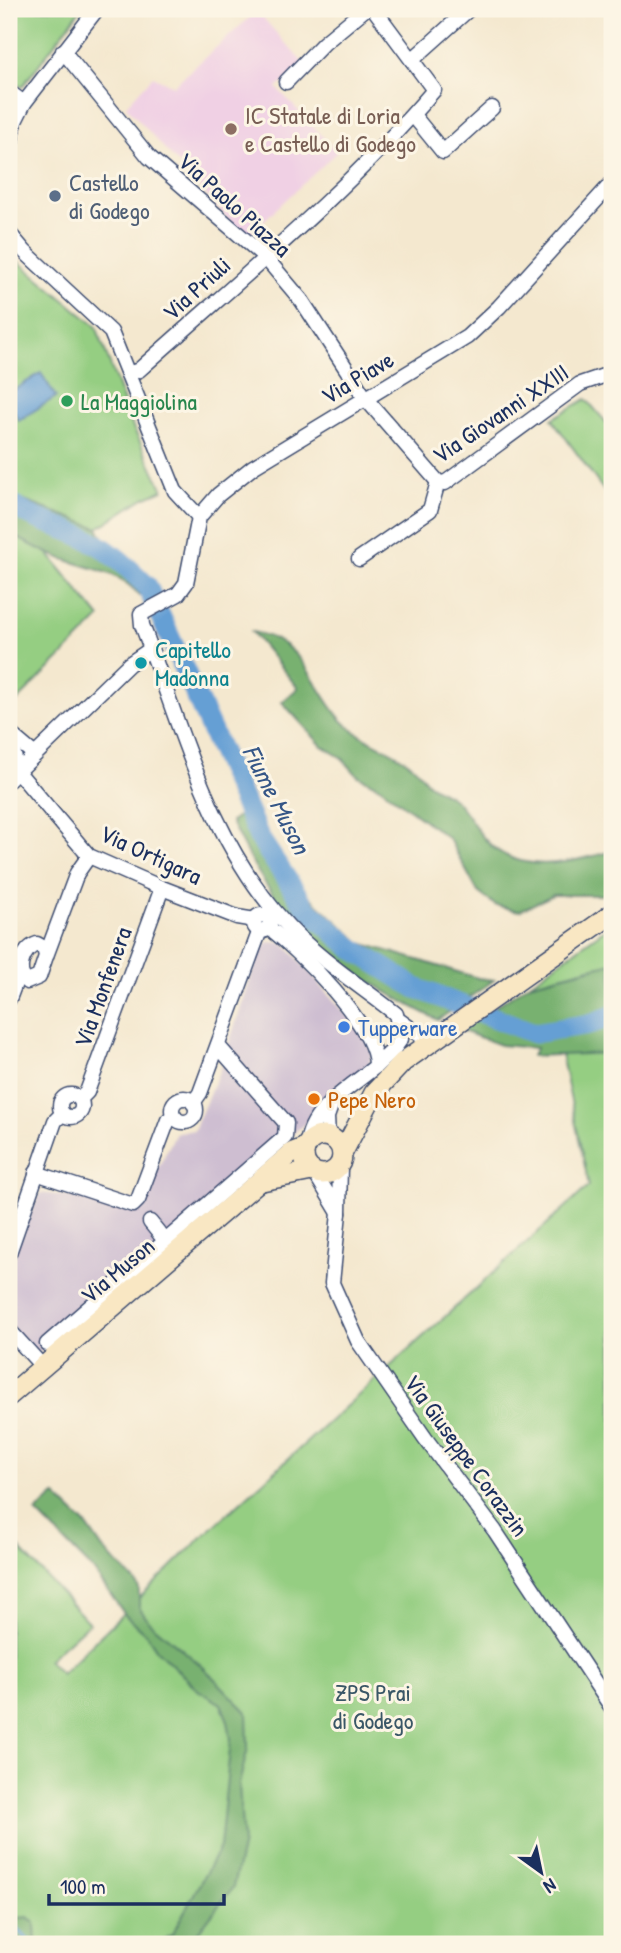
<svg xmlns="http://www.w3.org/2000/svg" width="621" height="1953" font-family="'Patrick Hand',sans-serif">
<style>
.built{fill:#f0d0e4}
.industrial{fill:#cebed1}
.green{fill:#95ce82;stroke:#587e70;stroke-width:2}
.forest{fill:#78b170;stroke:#4a7067;stroke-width:2}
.water{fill:#659fd4;stroke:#406799;stroke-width:2}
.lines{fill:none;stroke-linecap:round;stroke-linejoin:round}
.stream{stroke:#659fd4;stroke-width:3.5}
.river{stroke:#659fd4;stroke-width:21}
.street-casing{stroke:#3c4b6f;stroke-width:17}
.secondary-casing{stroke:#3c4b6f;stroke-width:22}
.street{stroke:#fff;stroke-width:14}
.secondary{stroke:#f9e7c3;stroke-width:19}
.education-dot{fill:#8d6e63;stroke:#fcf5e5;stroke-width:2.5}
.service-dot{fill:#5c6f8a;stroke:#fcf5e5;stroke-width:2.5}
.leisure-dot{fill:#2e9e5b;stroke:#fcf5e5;stroke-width:2.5}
.culture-dot{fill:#0f9aa8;stroke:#fcf5e5;stroke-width:2.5}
.shop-dot{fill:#3f7fe0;stroke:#fcf5e5;stroke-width:2.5}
.food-dot{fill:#e8710a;stroke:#fcf5e5;stroke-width:2.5}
.labels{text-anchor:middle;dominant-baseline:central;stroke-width:6;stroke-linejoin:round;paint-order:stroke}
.education-label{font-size:24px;fill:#785e54;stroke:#fcf5e5;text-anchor:start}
.service-label{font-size:24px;fill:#4e5e75;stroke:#fcf5e5;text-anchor:start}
.street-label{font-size:24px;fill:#1b2f5e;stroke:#fcf5e5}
.leisure-label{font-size:24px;fill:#27864d;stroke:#fcf5e5;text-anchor:start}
.culture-label{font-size:24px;fill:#0d838f;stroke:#fcf5e5;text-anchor:start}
.shop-label{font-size:24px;fill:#366cbe;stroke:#fcf5e5;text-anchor:start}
.food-label{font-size:24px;fill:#c56008;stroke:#fcf5e5;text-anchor:start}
.park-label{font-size:24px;fill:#3a5767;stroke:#fcf5e5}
.water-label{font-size:26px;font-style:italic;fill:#355687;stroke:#fcf5e5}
</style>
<rect width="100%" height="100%" fill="#fcf5e5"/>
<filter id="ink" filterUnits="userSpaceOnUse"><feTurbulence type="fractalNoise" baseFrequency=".0143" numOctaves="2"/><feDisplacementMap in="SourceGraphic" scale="14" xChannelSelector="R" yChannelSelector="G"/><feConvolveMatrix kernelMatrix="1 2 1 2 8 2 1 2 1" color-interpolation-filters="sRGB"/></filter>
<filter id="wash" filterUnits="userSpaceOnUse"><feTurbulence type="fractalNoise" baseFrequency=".00686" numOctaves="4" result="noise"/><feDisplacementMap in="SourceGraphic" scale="28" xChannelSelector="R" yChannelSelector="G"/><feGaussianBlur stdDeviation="1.57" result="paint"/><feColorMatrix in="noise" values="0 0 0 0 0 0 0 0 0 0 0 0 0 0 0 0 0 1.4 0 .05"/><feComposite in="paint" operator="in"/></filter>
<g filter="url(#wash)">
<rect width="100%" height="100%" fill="#f4e8cf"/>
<polygon class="built" points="257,11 304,64 277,88 337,152 245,238 126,106 153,76 173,86"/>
<polygon class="industrial" points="269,942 284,943 361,1032 372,1052 368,1069 38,1353 9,1329 9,1258 41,1193 139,1205 176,1133 194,1130 221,1067 260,951"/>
<g class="green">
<polygon points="9,9 81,9 22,87 9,81"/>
<polygon points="9,254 96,326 133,427 163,490 144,498 98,528 18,499 9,487"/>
<polygon points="586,399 612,429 612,502 552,419"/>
<polygon points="9,505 100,618 9,709"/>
<polygon points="612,924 612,1944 9,1944 9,1537 89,1623 48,1660 61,1674 202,1537 589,1186 550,1002 594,967 529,984"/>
</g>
<g class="forest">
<path d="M9 487 18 499 98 528 113 556 147 577 156 590 140 596C119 570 89 569 60 558 44 552 29 544 14 536L9 540Z"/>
<path d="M252 632C304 640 311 684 339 717 359 741 392 747 414 767 419 771 423 778 428 783 436 790 447 793 455 800 466 810 474 827 484 838 516 877 571 863 612 851V895H553L519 911 495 905 478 892 449 839 380 787 358 776 342 758 322 746 282 702 298 688Z"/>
<path d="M247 808 263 855 361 943 478 978 494 980 438 1020C384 993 323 957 285 910 264 885 245 851 231 822Z"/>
<polygon points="612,963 612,1053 532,1056 536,1048 500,1045 460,1030 529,984"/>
<polygon points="55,1495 87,1526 103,1549 135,1581 139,1589 139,1607 149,1622 202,1666 247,1712 248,1748 239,1784 243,1843 233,1887 189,1944 160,1944 172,1934 220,1847 231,1739 228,1721 221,1704 198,1690 157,1650 147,1635 126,1616 93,1570 36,1512"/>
<polygon points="9,1912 19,1918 28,1917 35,1923 36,1944 9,1944"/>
</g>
<polygon class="water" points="41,373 56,397 19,420 9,404 9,393"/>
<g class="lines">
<polyline class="stream" points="9,1920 32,1944"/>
<path class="river" d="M9 503C36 522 69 528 97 544 116 555 131 571 147 586L260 839 306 908 352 948 416 988 534 1033 590 1024 612 1016"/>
</g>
</g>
<g filter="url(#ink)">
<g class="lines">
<defs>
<g id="street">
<polyline points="63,51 149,157 265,257 302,301 366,399 438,482 445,483 580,384 612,373"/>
<polyline points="412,60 469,9"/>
<polyline points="286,82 324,43 365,9"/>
<polyline points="9,92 24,103 15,121 9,151"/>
<polyline points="24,103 97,9"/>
<polyline points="413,115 443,152 492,108"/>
<polyline points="9,233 25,252 111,332 175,491 199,517"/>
<path d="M128 374 139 370C240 279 346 193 434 90L374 9"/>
<polyline points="359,559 430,510 438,482"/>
<polyline points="9,733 18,772 89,856 162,888 237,917 255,920"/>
<polyline points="9,733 35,755"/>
<polyline points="9,780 129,664 151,649"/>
<circle cx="262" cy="923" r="8"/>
<path d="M268 927C299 950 377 1027 376 1066 350 1088 310 1109 307 1145"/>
<path d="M37 944 44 948 46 956 39 977 27 982C15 972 22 949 37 944Z"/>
<polyline points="46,956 77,873 89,856"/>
<polyline points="9,999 20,970"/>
<polyline points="400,1021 431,1043"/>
<path d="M376 1066 393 1050 401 1039 396 1014C359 985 320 960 288 926 210 844 182 728 142 625L141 614 178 594 186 583 199 517 218 495 253 467 467 337 499 307 612 183"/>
<circle cx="71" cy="1106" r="11"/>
<circle cx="184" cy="1110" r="12"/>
<polyline points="80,1099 87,1092 162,888"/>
<polyline points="193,1103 200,1093 260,930"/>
<polyline points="328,1137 327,1117 332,1103"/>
<polyline points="36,1173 133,1205 138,1200 168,1120 175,1117"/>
<polyline points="315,1173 339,1213 340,1165"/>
<polyline points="339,1213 332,1283 358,1341 425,1438 495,1531 612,1708"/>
<polyline points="150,1222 171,1248"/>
<polyline points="9,1253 55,1121 62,1114"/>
<polyline points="9,1330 43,1367"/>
<polyline points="47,1344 285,1137 286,1123 218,1046"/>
</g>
<g id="secondary">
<circle cx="323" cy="1155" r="19"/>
<polyline points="342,1154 374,1093 403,1062 612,914"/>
<polyline points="262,1181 312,1171"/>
<polyline points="9,1396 293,1152 306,1147"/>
</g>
</defs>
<use href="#street" class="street-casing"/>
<use href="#secondary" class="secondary-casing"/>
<use href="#street" class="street"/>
<use href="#secondary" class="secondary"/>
</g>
</g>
<circle class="education-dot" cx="231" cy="129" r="7"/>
<circle class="service-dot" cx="55" cy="196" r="7"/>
<circle class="leisure-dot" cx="67" cy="401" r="7"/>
<circle class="culture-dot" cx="141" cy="663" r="7"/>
<circle class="shop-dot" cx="344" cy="1027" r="7"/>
<circle class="food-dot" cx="314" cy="1099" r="7"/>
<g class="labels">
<g class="education-label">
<text x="245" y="115">IC Statale di Loria<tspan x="245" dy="28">e Castello di Godego</tspan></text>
</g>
<g class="service-label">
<text x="69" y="182">Castello<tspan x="69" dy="28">di Godego</tspan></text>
</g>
<g class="street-label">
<text transform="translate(235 204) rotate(42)">Via Paolo Piazza</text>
<text transform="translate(196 288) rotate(-42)">Via Priuli</text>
<text transform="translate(357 377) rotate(-31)">Via Piave</text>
<text transform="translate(500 413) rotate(-34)">Via Giovanni XXIII</text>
<text transform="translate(151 854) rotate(25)">Via Ortigara</text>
<text transform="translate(102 987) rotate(-70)">Via Monfenera</text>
<text transform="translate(117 1270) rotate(-40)">Via Muson</text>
<text transform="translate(467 1455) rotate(54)">Via Giuseppe Corazzin</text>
</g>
<g class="leisure-label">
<text x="81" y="401">La Maggiolina</text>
</g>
<g class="culture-label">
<text x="155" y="649">Capitello<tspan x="155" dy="28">Madonna</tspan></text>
</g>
<g class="shop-label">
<text x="358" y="1027">Tupperware</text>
</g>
<g class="food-label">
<text x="328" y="1099">Pepe Nero</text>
</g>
<g class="park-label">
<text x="373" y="1692">ZPS Prai<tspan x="373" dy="28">di Godego</tspan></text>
</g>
<g class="water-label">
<text transform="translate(277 799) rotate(63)">Fiume Muson</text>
</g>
</g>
<rect width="621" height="1953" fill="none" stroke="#fcf5e5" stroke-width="35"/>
<g transform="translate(541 1872) rotate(147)" stroke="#fcf5e5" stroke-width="5" paint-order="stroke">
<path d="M0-5L12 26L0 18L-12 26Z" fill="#1b2f5e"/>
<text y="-10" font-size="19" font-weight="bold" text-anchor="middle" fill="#1b2f5e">N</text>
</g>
<path d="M49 1894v10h175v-10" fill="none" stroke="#1b2f5e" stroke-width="3.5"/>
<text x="60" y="1894" font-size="21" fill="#1b2f5e" stroke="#fcf5e5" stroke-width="5" paint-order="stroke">100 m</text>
</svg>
